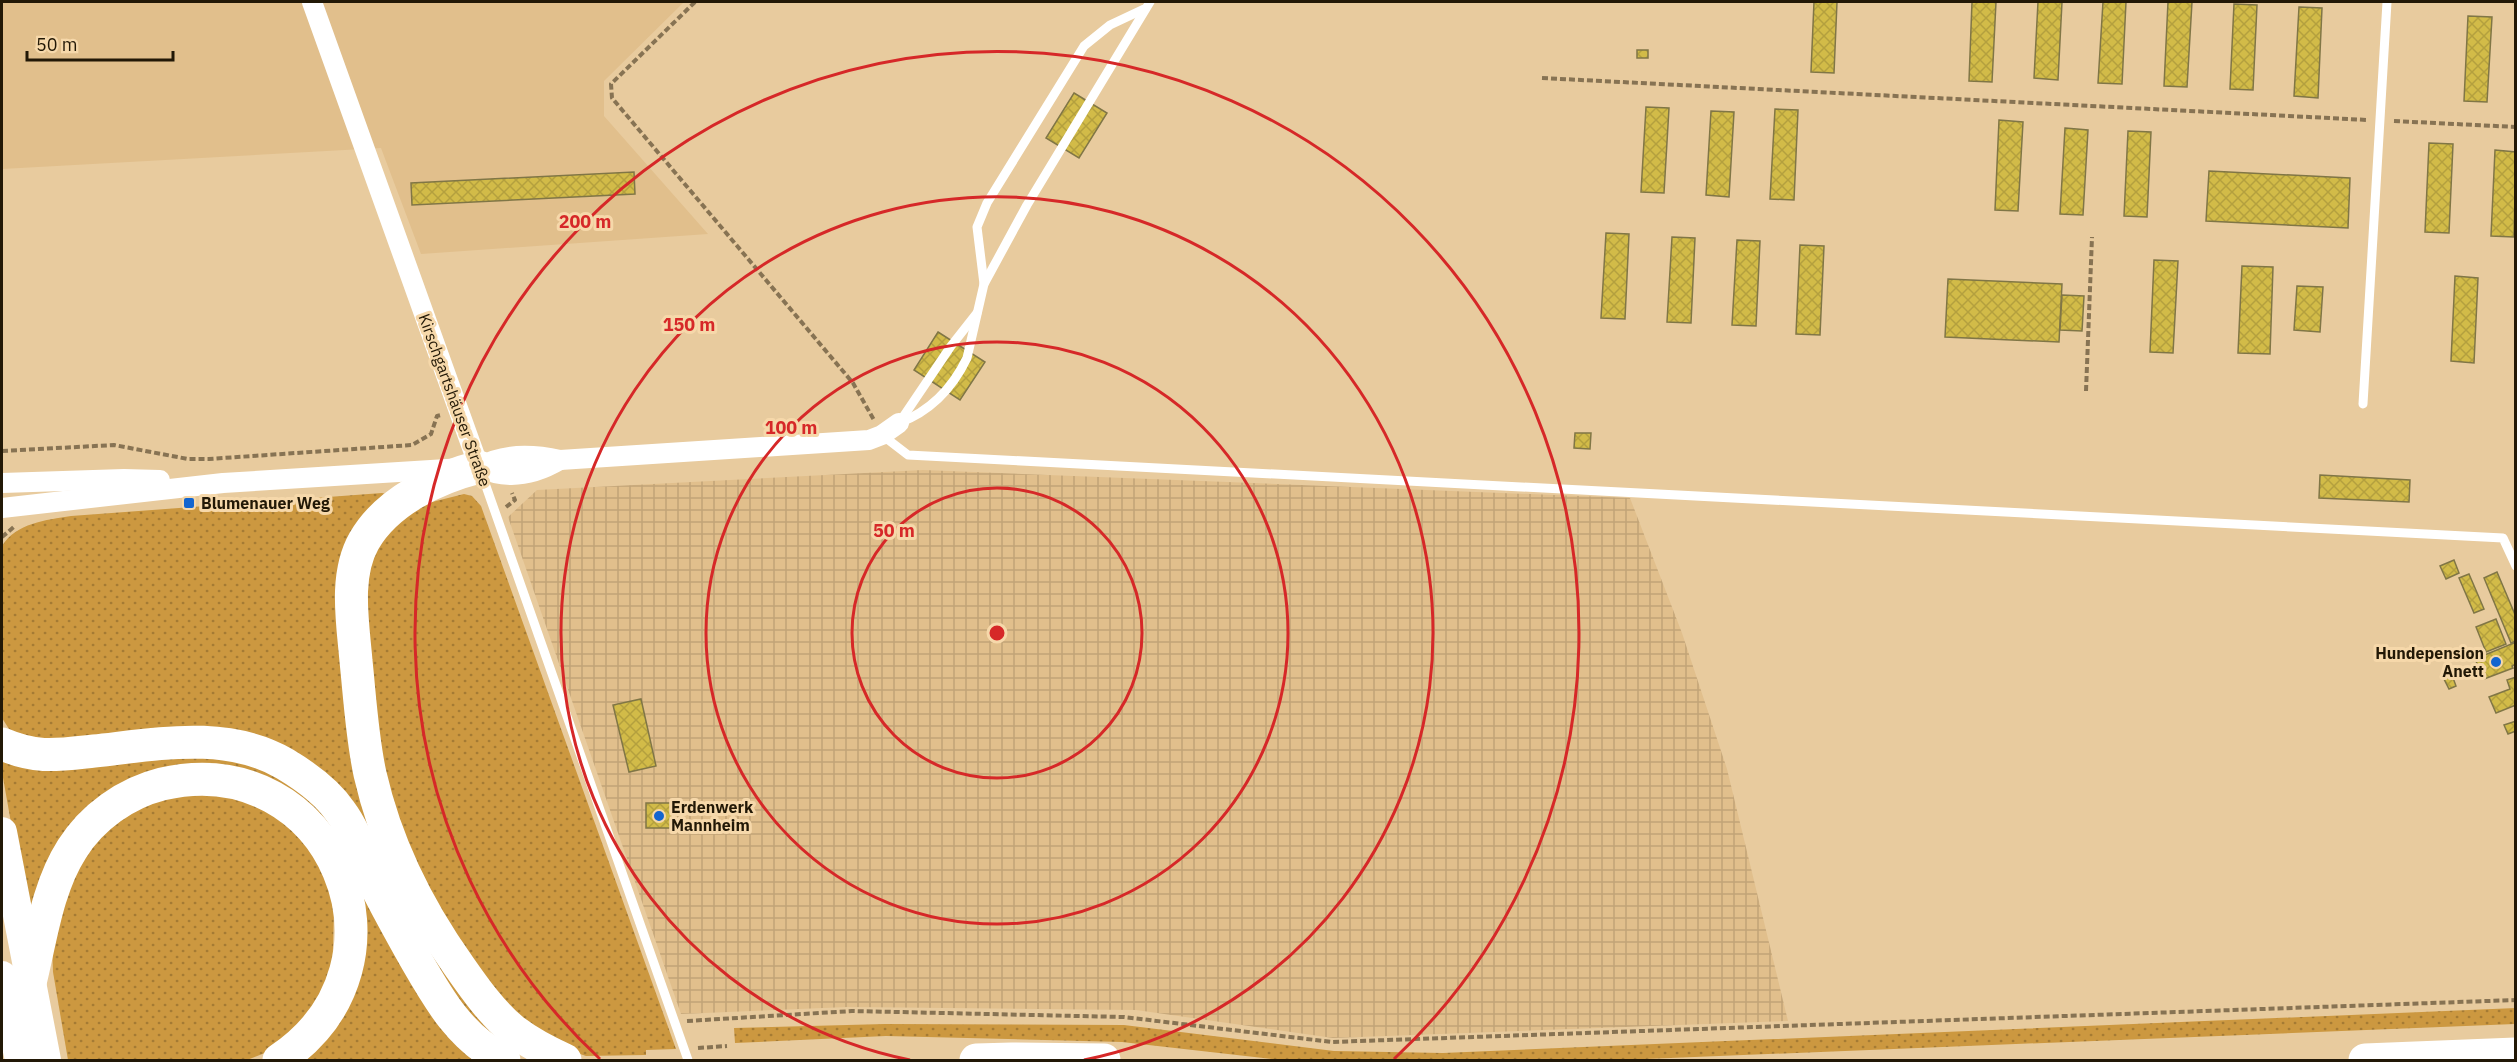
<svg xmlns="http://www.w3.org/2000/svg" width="2517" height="1062" font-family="'IBM Plex Sans',sans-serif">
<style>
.built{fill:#e1bf8c}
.industrial{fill:url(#industrial-grid)}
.grass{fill:url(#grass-dots)}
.building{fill:url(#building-cross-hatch);stroke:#807646;stroke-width:1.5}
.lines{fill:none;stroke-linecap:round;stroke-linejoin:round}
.path{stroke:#877353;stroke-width:4;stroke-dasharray:6 3;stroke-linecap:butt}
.service{stroke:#fff;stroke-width:9}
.minor{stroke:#fff;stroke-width:20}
.primary{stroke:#fff;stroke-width:30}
.motorway{stroke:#fff;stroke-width:33}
.ring{fill:none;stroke:#d62828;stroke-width:3}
.poi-dot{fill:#1365cf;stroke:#f6d8aa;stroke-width:2}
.labels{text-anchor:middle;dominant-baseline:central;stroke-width:6;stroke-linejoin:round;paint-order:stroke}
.street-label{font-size:16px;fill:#221806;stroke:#f6d8aa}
.poi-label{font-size:16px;font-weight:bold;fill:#221806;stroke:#f6d8aa;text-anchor:start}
.centre{fill:#d62828;stroke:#f6d8aa;stroke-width:3}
.ring-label{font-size:18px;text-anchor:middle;font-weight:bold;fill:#d62828;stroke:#f6d8aa;stroke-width:6;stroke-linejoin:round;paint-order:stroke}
</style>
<defs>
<pattern id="industrial-grid" width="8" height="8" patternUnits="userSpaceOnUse" patternTransform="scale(1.5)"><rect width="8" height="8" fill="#e1bf8c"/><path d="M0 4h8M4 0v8" fill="none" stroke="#c1a377"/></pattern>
<pattern id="grass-dots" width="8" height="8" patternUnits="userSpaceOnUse" patternTransform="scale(1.5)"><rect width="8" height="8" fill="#cc9840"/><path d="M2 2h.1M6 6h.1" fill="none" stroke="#a57b34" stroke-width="1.8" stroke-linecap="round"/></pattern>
<pattern id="building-cross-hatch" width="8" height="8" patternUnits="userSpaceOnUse" patternTransform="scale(1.5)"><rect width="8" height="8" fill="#d2bb48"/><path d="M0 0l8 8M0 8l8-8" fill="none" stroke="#b4a03e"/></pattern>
</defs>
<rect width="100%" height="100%" fill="#e8cb9e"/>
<polygon class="built" points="2,2 684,2 604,81 604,116 708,234 421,254 381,148 2,169"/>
<polygon class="industrial" points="923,470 1630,498 1682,633 1727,769 1788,1021 1333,1038 1136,1010 848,1007 681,1014 508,517 537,490"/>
<g class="grass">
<path d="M382 493 386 494 361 531 364 785 515 1044 480 1034 305 764 61 743 18 736 9 729 2 718V546C16 523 46 520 71 516Z"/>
<polygon points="464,494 472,496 481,506 676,1049 646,1050 646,1055 586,1056 568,1050 510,1018 408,862 370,719 367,558 412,507"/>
<polygon points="197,753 246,761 283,777 340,829 475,1060 296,1060 360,944 276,789 122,785 30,930 2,772 2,760"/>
<polygon points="212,785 289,817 325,874 334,908 332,986 288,1044 247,1060 68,1060 53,972 52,945 59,893 114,813"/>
<polygon points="2516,1008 2515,1024 1621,1060 1280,1060 1122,1042 886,1036 735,1043 734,1028 885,1024 1124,1025 1334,1051 1443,1053"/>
</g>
<g class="building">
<polygon points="1814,2 1837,2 1834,73 1811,72"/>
<polygon points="1972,2 1996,2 1992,82 1969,81"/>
<polygon points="2038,2 2062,2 2058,80 2034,78"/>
<polygon points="2103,2 2126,2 2122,84 2098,83"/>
<polygon points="2168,2 2192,2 2187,87 2164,86"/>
<polygon points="2234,4 2257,5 2253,90 2230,89"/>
<polygon points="2299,7 2322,8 2318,98 2294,96"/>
<polygon points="2468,16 2492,17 2487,102 2464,101"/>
<rect x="1637" y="50" width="11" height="8"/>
<polygon points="1074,93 1107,113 1079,158 1046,138"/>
<polygon points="1646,107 1669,108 1664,193 1641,192"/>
<polygon points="1775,109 1798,110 1794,200 1770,199"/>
<polygon points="1711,111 1734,112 1729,197 1706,195"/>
<polygon points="1999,120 2023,122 2018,211 1995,210"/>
<polygon points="2065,128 2088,130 2083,215 2060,214"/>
<polygon points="2128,131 2151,132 2147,217 2124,216"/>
<polygon points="2429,143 2453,144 2449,233 2425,232"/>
<polygon points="2495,150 2516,152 2514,237 2491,236"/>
<polygon points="2209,171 2350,178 2348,228 2206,221"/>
<polygon points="634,172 635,194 412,205 411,183"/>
<polygon points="1606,233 1629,234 1625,319 1601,318"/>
<polygon points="1672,237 1695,238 1691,323 1667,322"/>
<polygon points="1737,240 1760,241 1756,326 1732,325"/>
<polygon points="1800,245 1824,246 1820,335 1796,334"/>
<polygon points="2154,260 2178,261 2173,353 2150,352"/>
<polygon points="2242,266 2273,267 2270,354 2238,353"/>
<polygon points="2455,276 2478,278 2474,363 2451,361"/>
<polygon points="1948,279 2062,284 2059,342 1945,337"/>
<polygon points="2297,286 2323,287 2320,332 2294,330"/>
<polygon points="2062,295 2084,296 2082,331 2060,330"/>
<polygon points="938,332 985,362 960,400 914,370"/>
<polygon points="1575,433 1591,433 1590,449 1574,448"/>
<polygon points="2320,475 2410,480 2409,502 2319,498"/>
<polygon points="2454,560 2459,573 2446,579 2440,566"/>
<polygon points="2497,572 2516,617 2516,641 2511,643 2484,578"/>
<polygon points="2469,574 2484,609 2474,613 2459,578"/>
<polygon points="2496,619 2506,644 2486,652 2476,627"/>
<polygon points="2516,642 2516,664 2512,666 2513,668 2484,679 2475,659"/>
<polygon points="2452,675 2456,686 2449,689 2444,679"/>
<polygon points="2516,677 2516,705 2496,713 2489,697 2510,689 2507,680"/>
<polygon points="641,699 656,766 629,772 613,705"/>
<polygon points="2516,721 2516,731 2508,734 2504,725"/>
<rect x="646" y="803" width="26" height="25"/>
</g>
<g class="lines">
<g class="path">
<polyline points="695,2 611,84 612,98 853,383 874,420"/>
<polyline points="1542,78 2368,120"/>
<polyline points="2394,121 2516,127"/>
<polyline points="2086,391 2092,237"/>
<polyline points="2,451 114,445 188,459 209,459 412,445 431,434 437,416 441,415"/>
<polyline points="506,507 515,500 512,493"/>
<polyline points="2,537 15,526"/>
<polyline points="687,1021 852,1011 1124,1017 1332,1042 2516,1000"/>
<polyline points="698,1048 727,1046"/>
</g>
<g class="service">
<polyline points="984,284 977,227 987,203 1084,46 1110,25 1144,9"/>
<polyline points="2363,404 2387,2"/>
<path d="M899 423C931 411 952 389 967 358L984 284 1027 205 1150 2"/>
<polyline points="899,423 951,346 977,313"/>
<polyline points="882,435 908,455 2503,538 2516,566"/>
<polyline points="481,472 688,1060"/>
</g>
<g class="minor">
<polyline points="312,2 479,467"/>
<path d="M479 467C507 481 533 476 560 460"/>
<polyline points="2,483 124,479 160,480"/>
<path d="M2 508 223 483 479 467C503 453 533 454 560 460L869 440 882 435 899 423"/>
</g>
<g class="primary">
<polyline points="2,832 46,1060"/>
<polyline points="2,976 20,1060"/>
</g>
<g class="motorway">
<path d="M479 467C436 478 387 501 364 541 344 576 353 624 356 661 360 699 362 737 370 774 386 844 417 907 459 966 475 989 492 1013 514 1031 530 1043 547 1052 565 1060"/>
<path d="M2 744C37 759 57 755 94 751 158 744 227 730 285 764 305 776 327 792 340 811 356 832 364 860 375 884 388 910 402 935 416 960 439 1000 461 1039 504 1060"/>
<path d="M30 983C41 938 47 888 72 849 92 817 126 793 162 784 332 745 424 963 279 1060"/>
<polyline points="976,1060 1012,1059 1104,1060"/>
<polyline points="2365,1060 2516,1054"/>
</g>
</g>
<g class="ring">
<circle cx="997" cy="633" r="145"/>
<circle cx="997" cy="633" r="291"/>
<path d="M910 1060A436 436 0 1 1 1084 1060"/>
<path d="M600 1059A582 582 0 1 1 1394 1059"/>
</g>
<g class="poi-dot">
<rect x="183" y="497" width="12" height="12" rx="3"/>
<circle cx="2496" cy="662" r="6"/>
<circle cx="659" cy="816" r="6"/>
</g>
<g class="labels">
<g class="street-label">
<text transform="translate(455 400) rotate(70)">Kirschgartshäuser Straße</text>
</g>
<g class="poi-label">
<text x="201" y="503">Blumenauer Weg</text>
<text x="2484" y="653" text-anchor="end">Hundepension<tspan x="2484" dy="18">Anett</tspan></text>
<text x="671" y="807">Erdenwerk<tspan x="671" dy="18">Mannheim</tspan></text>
</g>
</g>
<circle cx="997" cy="633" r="9" class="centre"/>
<g class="ring-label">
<text x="585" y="228">200 m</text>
<text x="689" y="331">150 m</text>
<text x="791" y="434">100 m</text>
<text x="894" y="537">50 m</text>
</g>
<rect width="2517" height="1062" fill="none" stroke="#221806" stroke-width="6"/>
<path d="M27 51v9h146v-9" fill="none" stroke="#221806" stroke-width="3"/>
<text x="36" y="51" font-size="18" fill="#221806" stroke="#f6d8aa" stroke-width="4.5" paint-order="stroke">50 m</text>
</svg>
